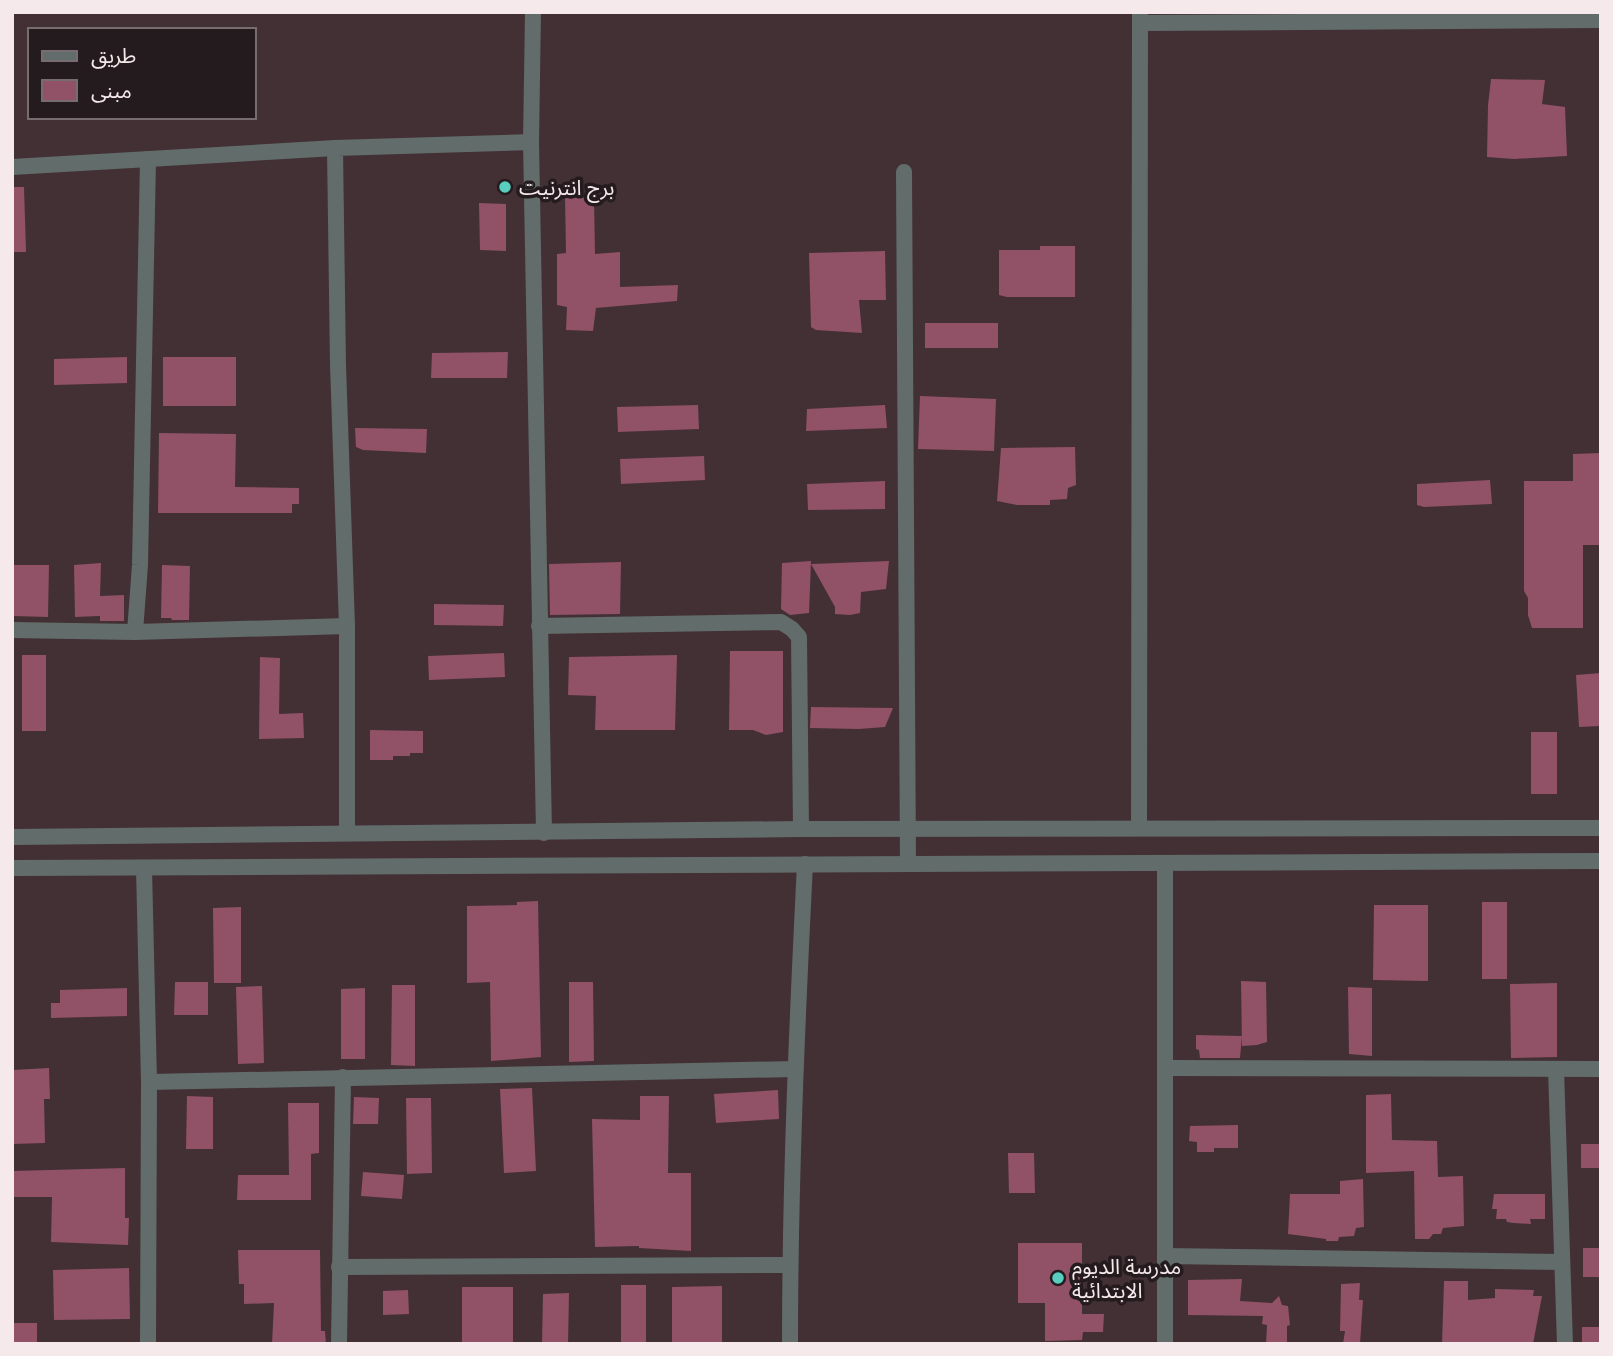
<svg xmlns="http://www.w3.org/2000/svg" width="1613" height="1356" font-family="'Noto Serif','Noto Sans Arabic',serif">
<style>
.building{fill:#915166}
.lines{fill:none;stroke-linecap:round;stroke-linejoin:round}
.street{stroke:#626c6a;stroke-width:16}
.poi-dot{fill:#59cebf;stroke:#231b1d;stroke-width:2.5}
.labels{text-anchor:middle;dominant-baseline:central;stroke-width:7;stroke-linejoin:round;paint-order:stroke}
.poi-label{font-size:21px;fill:#f5e9ec;stroke:#231b1d;text-anchor:start}
</style>
<rect width="100%" height="100%" fill="#423035"/>
<g class="building">
<polygon points="1491,79 1545,80 1542,104 1565,107 1567,156 1514,159 1487,157 1488,105"/>
<polygon points="12,187 24,187 26,252 12,252"/>
<polygon points="565,197 594,198 595,254 620,252 620,287 678,285 677,301 596,308 593,331 566,330 567,307 557,305 557,254 566,253"/>
<polygon points="479,203 506,204 506,251 480,250"/>
<polygon points="1040,246 1075,246 1075,297 1007,297 999,295 999,250 1040,250"/>
<polygon points="885,251 886,300 859,300 862,333 816,330 811,327 809,253"/>
<rect x="925" y="323" width="73" height="25"/>
<polygon points="508,352 507,378 431,378 432,353"/>
<polygon points="127,357 127,383 54,385 54,359"/>
<rect x="163" y="357" width="73" height="49"/>
<polygon points="920,396 996,399 994,451 918,449"/>
<polygon points="698,405 699,429 618,432 617,407"/>
<polygon points="885,405 887,428 806,431 807,409"/>
<polygon points="355,428 427,429 426,453 363,450 356,447"/>
<polygon points="159,433 236,434 235,487 299,488 299,504 292,504 292,513 158,513"/>
<polygon points="1075,447 1076,485 1068,488 1067,499 1050,500 1050,505 1017,505 997,501 1001,448"/>
<polygon points="1601,453 1601,545 1583,545 1583,628 1532,628 1528,615 1528,598 1524,591 1524,481 1573,481 1573,454"/>
<polygon points="704,456 705,480 621,484 620,459"/>
<polygon points="1490,480 1492,504 1424,507 1417,505 1417,484"/>
<polygon points="885,481 885,509 808,510 807,484"/>
<polygon points="811,561 809,613 790,615 781,609 782,563"/>
<polygon points="889,561 886,589 861,592 860,613 850,615 835,614 835,607 811,564"/>
<polygon points="621,562 620,614 550,615 549,564"/>
<polygon points="101,563 100,596 124,595 124,621 100,621 100,616 75,617 74,565"/>
<polygon points="12,565 49,565 48,617 12,616"/>
<polygon points="162,565 190,566 189,620 172,620 171,618 161,618"/>
<polygon points="434,604 504,605 503,626 434,625"/>
<polygon points="730,651 783,651 783,732 766,735 753,730 729,730"/>
<polygon points="504,653 505,677 429,680 428,656"/>
<rect x="22" y="655" width="24" height="76"/>
<polygon points="677,655 675,730 595,730 596,696 568,695 569,657"/>
<polygon points="260,657 280,658 279,714 303,713 304,738 259,739"/>
<polygon points="1601,673 1601,726 1579,727 1576,675"/>
<polygon points="811,707 893,708 885,727 859,729 810,728"/>
<polygon points="370,730 423,731 423,753 410,753 410,756 393,756 393,760 370,760"/>
<rect x="1531" y="732" width="26" height="62"/>
<polygon points="538,901 541,1057 491,1061 490,982 467,983 467,906 517,905 517,902"/>
<rect x="1482" y="902" width="25" height="77"/>
<polygon points="1374,905 1428,905 1428,981 1373,980"/>
<polygon points="241,907 241,983 214,983 213,908"/>
<polygon points="1241,981 1266,982 1267,1042 1257,1045 1242,1046"/>
<polygon points="175,982 208,982 208,1015 174,1015"/>
<polygon points="569,982 593,982 594,1061 569,1062"/>
<polygon points="1557,983 1557,1057 1511,1058 1510,984"/>
<polygon points="392,985 415,985 415,1066 391,1065"/>
<polygon points="262,986 264,1063 238,1064 236,987"/>
<polygon points="1348,987 1372,988 1372,1056 1349,1054"/>
<polygon points="127,988 127,1016 51,1018 51,1003 60,1003 60,990"/>
<polygon points="365,988 365,1059 341,1059 341,989"/>
<polygon points="1196,1035 1242,1036 1240,1058 1200,1058 1199,1050 1196,1049"/>
<polygon points="49,1068 50,1099 44,1099 45,1143 12,1144 12,1070"/>
<polygon points="532,1088 536,1171 504,1173 500,1089"/>
<polygon points="778,1090 779,1119 716,1123 714,1094"/>
<polygon points="1391,1094 1392,1140 1437,1141 1438,1177 1463,1176 1464,1226 1443,1228 1441,1234 1433,1234 1429,1239 1415,1239 1414,1171 1366,1173 1366,1095"/>
<polygon points="187,1096 213,1097 213,1149 186,1149"/>
<polygon points="640,1096 669,1096 668,1173 691,1173 691,1251 639,1248 639,1246 595,1247 592,1119 640,1120"/>
<polygon points="354,1097 379,1098 378,1124 353,1124"/>
<polygon points="406,1098 431,1098 432,1173 407,1174"/>
<polygon points="288,1103 319,1103 319,1153 311,1154 311,1200 237,1200 238,1175 289,1175"/>
<polygon points="1238,1125 1238,1148 1214,1148 1214,1152 1197,1152 1197,1142 1189,1141 1190,1126"/>
<rect x="1581" y="1144" width="20" height="24"/>
<polygon points="1008,1153 1034,1153 1035,1193 1009,1193"/>
<polygon points="125,1168 125,1218 129,1218 128,1245 51,1242 52,1197 12,1197 12,1171"/>
<polygon points="363,1172 404,1175 402,1199 361,1196"/>
<polygon points="1363,1179 1364,1227 1356,1228 1354,1236 1339,1237 1338,1241 1326,1241 1326,1239 1288,1234 1290,1194 1340,1194 1340,1181"/>
<polygon points="1494,1194 1545,1194 1545,1219 1530,1219 1531,1224 1513,1223 1507,1222 1506,1219 1496,1219 1497,1209 1492,1209"/>
<polygon points="1018,1243 1082,1243 1082,1314 1104,1314 1103,1332 1083,1332 1082,1340 1045,1341 1045,1303 1018,1303"/>
<rect x="1583" y="1248" width="18" height="29"/>
<polygon points="238,1250 320,1250 321,1331 325,1331 326,1344 272,1344 274,1303 244,1304 244,1284 239,1284"/>
<polygon points="129,1268 130,1319 54,1320 53,1270"/>
<polygon points="1242,1279 1240,1301 1272,1303 1279,1296 1282,1305 1288,1306 1290,1325 1287,1326 1287,1344 1266,1344 1267,1325 1262,1324 1263,1316 1188,1315 1188,1280"/>
<polygon points="1444,1281 1468,1281 1468,1300 1495,1298 1495,1289 1534,1290 1533,1296 1542,1296 1533,1344 1442,1344"/>
<polygon points="1360,1283 1359,1300 1363,1300 1360,1344 1343,1344 1345,1331 1340,1331 1341,1284"/>
<rect x="621" y="1285" width="25" height="59"/>
<polygon points="722,1286 722,1344 672,1344 672,1287"/>
<rect x="462" y="1287" width="51" height="57"/>
<polygon points="408,1290 409,1314 383,1315 383,1291"/>
<polygon points="569,1293 568,1344 542,1344 543,1294"/>
<rect x="12" y="1323" width="25" height="21"/>
<rect x="1582" y="1327" width="19" height="17"/>
</g>
<g class="lines">
<g class="street">
<polyline points="533,12 531,142 544,833"/>
<polyline points="1140,23 1601,20"/>
<polyline points="148,159 140,565 135,632 347,626"/>
<polyline points="12,167 335,148"/>
<polyline points="904,172 908,863"/>
<polyline points="539,626 781,622 792,629 799,637 801,829"/>
<polyline points="12,630 135,632"/>
<polyline points="1139,828 1140,12"/>
<polyline points="347,833 347,626 338,365 335,148 531,142"/>
<polyline points="12,837 801,829 1601,828"/>
<polyline points="1165,863 1165,1344"/>
<polyline points="12,868 1601,861"/>
<polyline points="144,868 149,1082 148,1344"/>
<polyline points="1165,1068 1601,1069"/>
<polyline points="1556,1069 1565,1344"/>
<polyline points="149,1082 794,1069"/>
<polyline points="1165,1256 1562,1262"/>
<polyline points="339,1267 790,1265"/>
<polyline points="339,1344 343,1077"/>
<path d="M790 1344C790 1184 797 1024 805 864"/>
</g>
</g>
<g class="poi-dot">
<circle cx="505" cy="187" r="7"/>
<circle cx="1058" cy="1278" r="7"/>
</g>
<g class="labels">
<g class="poi-label">
<text x="519" y="187">برج انترنيت</text>
<text x="1072" y="1266">مدرسة الديوم<tspan x="1072" dy="24">الابتدائية</tspan></text>
</g>
</g>
<rect width="1613" height="1356" fill="none" stroke="#f5e9ec" stroke-width="28"/>
<rect x="28" y="28" width="228" height="91" fill="#231b1d" stroke="#776d70" stroke-width="2"/>
<rect x="42" y="51" width="35" height="10" fill="#626c6a" stroke="#776d70" stroke-width="2"/>
<text x="91" y="63" font-size="21" fill="#f5e9ec">طريق</text>
<rect x="42" y="80" width="35" height="21" fill="#915166" stroke="#776d70" stroke-width="2"/>
<text x="91" y="98" font-size="21" fill="#f5e9ec">مبنى</text>
</svg>
